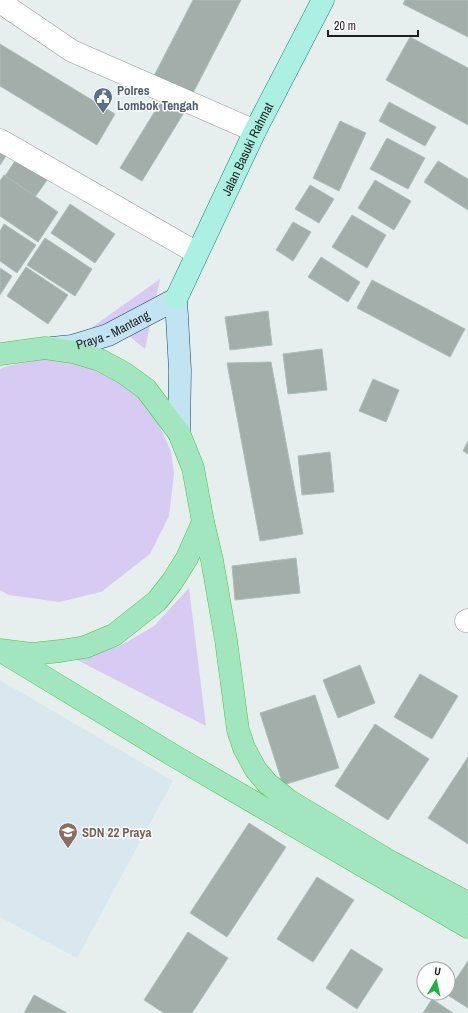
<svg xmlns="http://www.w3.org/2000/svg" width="468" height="1013" font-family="'Archivo Narrow',sans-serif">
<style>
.education{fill:#d8e8ee}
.park{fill:#d7caf3}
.building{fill:#a3adaa;stroke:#abbfb9}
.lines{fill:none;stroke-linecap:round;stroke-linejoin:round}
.minor-casing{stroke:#999;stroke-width:23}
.secondary-casing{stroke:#134b6a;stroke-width:23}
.primary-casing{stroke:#13887d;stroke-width:23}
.trunk-casing{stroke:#4ac53c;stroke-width:23}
.minor{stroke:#fff;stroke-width:22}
.secondary{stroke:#c2e4f2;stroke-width:22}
.primary{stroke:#abf0e3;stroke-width:22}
.trunk{stroke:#a2e6c0;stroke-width:22}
.labels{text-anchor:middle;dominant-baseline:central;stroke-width:3;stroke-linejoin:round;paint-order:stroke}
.service-label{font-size:13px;font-weight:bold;fill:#4e5e75;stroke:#fff;text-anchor:start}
.street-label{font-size:13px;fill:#1f1f1f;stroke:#fff}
.education-label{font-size:13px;font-weight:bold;fill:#785e54;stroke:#fff;text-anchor:start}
</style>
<rect width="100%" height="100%" fill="#e7efee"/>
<polygon class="education" points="0,680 173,781 77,958 0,917"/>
<g class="park">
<polygon points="160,279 145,349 128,335 91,328"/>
<polygon points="49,358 91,364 124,381 153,412 171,451 174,474 169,516 150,554 101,592 59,602 9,595 0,590 0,369 7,366"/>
<polygon points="189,588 206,726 75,659 120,646 154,626"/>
</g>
<g class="building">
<polygon points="193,0 241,0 192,95 154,76"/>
<polygon points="405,0 468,0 468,37 403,4"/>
<polygon points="410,37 468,68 468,125 386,80"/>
<polygon points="0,44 115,114 97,145 0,86"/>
<polygon points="163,98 185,111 142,181 120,168"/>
<polygon points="389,102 436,127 425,146 379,121"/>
<polygon points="340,121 366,133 339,191 313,178"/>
<polygon points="387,138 425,158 408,189 370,169"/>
<polygon points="0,151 6,156 0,165"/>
<polygon points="19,155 50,176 35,197 5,176"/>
<polygon points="438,161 468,179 468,210 424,182"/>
<polygon points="4,175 58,212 38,242 0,216 0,181"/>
<polygon points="375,180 411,201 394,230 358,208"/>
<polygon points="310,185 334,199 319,223 295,209"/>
<polygon points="70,204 115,234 95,263 51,233"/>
<polygon points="352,215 386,235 367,268 332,247"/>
<polygon points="293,222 311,232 293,261 276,250"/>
<polygon points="4,224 36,245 17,273 0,261 0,231"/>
<polygon points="45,238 92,269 75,296 27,265"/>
<polygon points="321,257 360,282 348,302 308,277"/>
<polygon points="26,267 68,295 48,324 7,296"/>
<polygon points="0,268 12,276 0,295"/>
<polygon points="372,280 465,329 450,357 357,308"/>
<polygon points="268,311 272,345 230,350 225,317"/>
<polygon points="322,349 327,390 288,394 283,354"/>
<polygon points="271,362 303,534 260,541 227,363"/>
<polygon points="373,379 399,390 386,422 359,411"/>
<polygon points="468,441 468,454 463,451"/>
<polygon points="330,452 334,492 302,495 298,456"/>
<polygon points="296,558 300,593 235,600 232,566"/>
<polygon points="360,665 375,703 338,718 323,680"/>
<polygon points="420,674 458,696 432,739 394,717"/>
<polygon points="315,695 339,768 283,785 260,713"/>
<polygon points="375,724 429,759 388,820 335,786"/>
<polygon points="468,757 468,844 428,818"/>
<polygon points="249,823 286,847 227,937 190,913"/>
<polygon points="317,877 354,900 313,962 277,939"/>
<polygon points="188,932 228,958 192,1013 164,1013 144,1000"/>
<polygon points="351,949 383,969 357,1009 326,988"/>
<polygon points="468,961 468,1008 446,994"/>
<polygon points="34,995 67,1013 24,1013"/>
<polygon points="432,999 453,1013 423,1013"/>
</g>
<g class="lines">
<defs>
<g id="minor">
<polyline points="0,2 72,51 255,131"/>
<polyline points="0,140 197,253"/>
<polyline points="466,621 468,620"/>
</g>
<g id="secondary">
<path id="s1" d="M52 348 72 346 108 335 176 299 180 370 179 433"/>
</g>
<g id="primary">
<path id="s2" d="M176 299 255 131 323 0"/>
</g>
<g id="trunk">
<polyline points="0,354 45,348 73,352 100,360 124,373 146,389 179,433 193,468 203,522 187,558 172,582 157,601 114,635 85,647 60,651 32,654 0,650"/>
<polyline points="203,522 212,560 226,640 238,730 244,748 256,770 267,783 288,800 391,862 468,903"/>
<polyline points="6,654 176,757 468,927"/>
</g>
</defs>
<use href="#minor" class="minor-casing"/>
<use href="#secondary" class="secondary-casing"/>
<use href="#primary" class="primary-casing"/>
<use href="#trunk" class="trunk-casing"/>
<use href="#minor" class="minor"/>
<use href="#secondary" class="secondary"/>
<use href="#primary" class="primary"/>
<use href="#trunk" class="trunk"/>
</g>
<defs>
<symbol id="civic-pin" viewBox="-11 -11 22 30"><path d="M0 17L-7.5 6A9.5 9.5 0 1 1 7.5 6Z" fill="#5c6f8a" stroke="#fff"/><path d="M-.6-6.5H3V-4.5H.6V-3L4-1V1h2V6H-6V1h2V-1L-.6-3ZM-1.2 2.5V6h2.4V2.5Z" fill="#fff"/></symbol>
<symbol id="school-pin" viewBox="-11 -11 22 30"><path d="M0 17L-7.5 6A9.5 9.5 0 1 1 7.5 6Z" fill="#8d6e63" stroke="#fff"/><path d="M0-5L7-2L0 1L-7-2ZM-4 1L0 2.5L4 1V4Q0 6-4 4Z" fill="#fff"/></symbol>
</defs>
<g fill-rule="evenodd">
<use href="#civic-pin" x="92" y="86" width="22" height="30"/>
<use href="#school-pin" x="57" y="821" width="22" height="30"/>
</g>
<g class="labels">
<g class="service-label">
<text x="117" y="90">Polres<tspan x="117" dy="15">Lombok Tengah</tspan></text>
</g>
<g class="street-label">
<text stroke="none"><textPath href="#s2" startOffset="166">Jalan Basuki Rahmat</textPath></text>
<text stroke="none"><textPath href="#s1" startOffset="64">Praya - Mantang</textPath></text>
</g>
<g class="education-label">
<text x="82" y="832">SDN 22 Praya</text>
</g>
</g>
<g transform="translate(436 981) rotate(9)"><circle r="19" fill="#ffffff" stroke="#a5a5a5"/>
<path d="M0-3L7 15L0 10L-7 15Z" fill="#1ab540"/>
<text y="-6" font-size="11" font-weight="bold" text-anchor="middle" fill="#1f1f1f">U</text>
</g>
<path d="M328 30v6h90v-6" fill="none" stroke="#1f1f1f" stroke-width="2"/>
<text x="334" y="30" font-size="12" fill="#1f1f1f" stroke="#ffffff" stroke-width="3" paint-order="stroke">20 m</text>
</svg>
